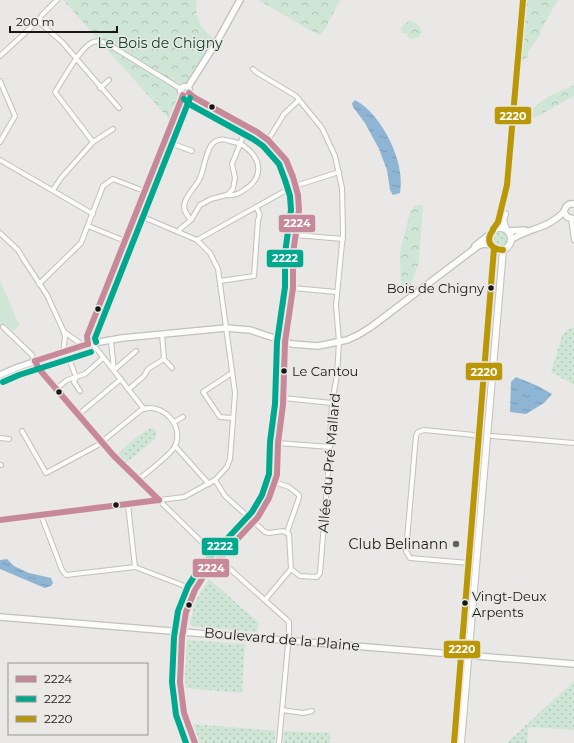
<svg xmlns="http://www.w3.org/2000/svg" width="574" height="743" font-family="Montserrat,sans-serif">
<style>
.grass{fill:url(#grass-dots)}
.forest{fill:url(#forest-crowns)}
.garden{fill:#cfe5d5}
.water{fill:url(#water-ripples)}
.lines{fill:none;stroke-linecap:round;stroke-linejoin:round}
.street-casing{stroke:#c1c0bf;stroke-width:6}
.secondary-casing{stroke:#c1c0bf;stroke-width:8}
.primary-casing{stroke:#c1c0bf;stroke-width:8}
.street{stroke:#fcfcfb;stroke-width:4}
.secondary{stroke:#fcfcfb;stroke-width:5.5}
.primary{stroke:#fcfcfb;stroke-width:6}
.bus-1-casing{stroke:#eae9e5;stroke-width:9}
.bus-2-casing{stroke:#eae9e5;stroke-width:9}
.bus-3-casing{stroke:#eae9e5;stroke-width:9}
.bus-1{stroke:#c78899;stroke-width:6}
.bus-2{stroke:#00a88f;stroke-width:6}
.bus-3{stroke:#b99706;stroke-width:6}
.bus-dot{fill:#171715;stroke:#eae9e5;stroke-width:1.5}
.poi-dot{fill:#60605e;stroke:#eae9e5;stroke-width:1.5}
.labels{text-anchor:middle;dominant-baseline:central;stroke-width:3;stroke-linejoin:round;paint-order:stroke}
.bus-label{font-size:13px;fill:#171715;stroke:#eae9e5;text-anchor:start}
.park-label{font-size:14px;fill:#0a3d22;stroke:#eae9e5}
.street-label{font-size:14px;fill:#171715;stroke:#eae9e5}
.poi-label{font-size:14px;fill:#171715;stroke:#eae9e5;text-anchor:end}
.line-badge{stroke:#eae9e5;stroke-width:1.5}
.badge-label{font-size:11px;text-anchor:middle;font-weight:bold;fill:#fff}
</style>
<defs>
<pattern id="grass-dots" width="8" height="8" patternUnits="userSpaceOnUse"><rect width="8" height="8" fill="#cfe5d5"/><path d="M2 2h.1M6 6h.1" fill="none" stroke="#b1c4b6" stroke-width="1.8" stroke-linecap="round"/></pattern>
<pattern id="forest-crowns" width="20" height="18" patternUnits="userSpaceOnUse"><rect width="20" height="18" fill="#cfe5d5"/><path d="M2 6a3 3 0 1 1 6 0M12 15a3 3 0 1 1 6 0" fill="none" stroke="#b1c4b6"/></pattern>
<pattern id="water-ripples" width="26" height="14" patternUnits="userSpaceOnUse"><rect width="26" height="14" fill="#8eb5d3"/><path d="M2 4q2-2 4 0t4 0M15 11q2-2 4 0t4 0" fill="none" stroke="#7a9bb4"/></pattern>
</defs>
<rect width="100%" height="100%" fill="#e9e8e6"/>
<g class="grass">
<circle cx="500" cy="238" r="9"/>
<polygon points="574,327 574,385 551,372 563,333"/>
<path d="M153 428 157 433 155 439 126 463 118 454C126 447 143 429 153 428Z"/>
<polygon points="209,579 258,622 257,632 192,626 190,624 195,602"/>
<polygon points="187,640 245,644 242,693 186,688 185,674"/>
<polygon points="574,681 574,730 531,727 528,729 527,743 507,743"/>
<polygon points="193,724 276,731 274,743 199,743 192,725"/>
<polygon points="284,731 330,733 330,743 283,743"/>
</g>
<g class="forest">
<path d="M63 0H197C193 17 202 31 216 40L189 83H176L178 105 169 119Z"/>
<polygon points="258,0 340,0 324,31 319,35"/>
<polygon points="527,0 558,0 540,31 541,34 528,51 528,57 521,61"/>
<path d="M410 20C416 23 420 25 422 32L419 37 412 39 408 37 406 33H403L401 29 404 24Z"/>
<polygon points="574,85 574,96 536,117 527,119 518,125 518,120 534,107 551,95"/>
<polygon points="419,205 423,205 419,262 409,290 401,286 400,253 410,212 415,206"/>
</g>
<polygon class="garden" points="0,280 16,318 20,324 13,331 5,324 0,328"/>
<g class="water">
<path d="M355 100C382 114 406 163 400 193L393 195 390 190 387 170 379 149 365 123 353 107 352 103Z"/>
<polygon points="516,377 538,386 552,394 544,403 526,414 510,412 511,382"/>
<polygon points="7,559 14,566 29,573 51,578 53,583 51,586 45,588 40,586 0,569 0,560"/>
</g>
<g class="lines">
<defs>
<g id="street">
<polyline points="38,21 42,15 57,0"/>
<polyline points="0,56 38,21 62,42 119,108"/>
<polyline points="253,69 256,72 296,96 322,128 335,156 342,188 343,233 336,305 339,342 337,375 332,403 329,461 320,573 317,577 300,576 291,569"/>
<polyline points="0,81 15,116 0,142"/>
<polyline points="100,88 109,80"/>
<polyline points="189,93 195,98 257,132 268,140 278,151 286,160 293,177 298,195 299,210 293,254 293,288 285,342 283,405 278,443 277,475 275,482 269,498 258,517 205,574 195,590 186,612 182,637 180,682 184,713 195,743"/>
<polyline points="268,140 284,114 299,100"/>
<polyline points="165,141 192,151"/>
<polyline points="93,142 113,129"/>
<polyline points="0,160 93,214"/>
<path d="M53 190 61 178 93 142 55 92C64 79 80 47 93 42 99 40 103 42 108 44L181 89"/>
<polyline points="571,219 574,240"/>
<path d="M191 220C187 215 184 212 184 206 185 196 194 189 199 180 207 166 204 132 230 141 234 142 240 143 244 146 262 159 264 178 244 190 239 194 233 196 227 195"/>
<polyline points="88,226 125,241"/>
<polyline points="179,232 180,229 191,220 200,205 211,199 227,195 233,189 235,178 232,164 247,127"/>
<polyline points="0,233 18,250 24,260 47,295 64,332 65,338 63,352"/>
<polyline points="295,235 343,239"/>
<polyline points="197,240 292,187 339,172"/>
<path d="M220 281 254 276 258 220C261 215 259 212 256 207"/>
<polyline points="39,284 81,243 103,186 113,179 144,191"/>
<polyline points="293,288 336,292"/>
<polyline points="3,327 32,355 39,369 116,458 219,559 287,620 289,622 289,634 279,743"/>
<polyline points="64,332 83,345"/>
<polyline points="162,334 164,359 172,368"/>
<polyline points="111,341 114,370"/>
<polyline points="92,343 144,409"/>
<polyline points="66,351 76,377 74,382 80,391"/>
<polyline points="114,370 136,351"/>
<polyline points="232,373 203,392 220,417 233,418"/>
<polyline points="56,389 67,380 85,374 103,358"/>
<polyline points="129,389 144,376 148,369 164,359"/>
<polyline points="283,398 332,403"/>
<polyline points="78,415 121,379"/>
<polyline points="174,422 183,417"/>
<path d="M22 431 46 473 98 445 141 410C161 401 185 425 175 446 170 456 147 472 138 480"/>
<polyline points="492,436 574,443"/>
<polyline points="0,438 9,439"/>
<polyline points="278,443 330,447"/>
<polyline points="175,446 209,484"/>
<polyline points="0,465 1,465"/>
<polyline points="215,480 225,496 265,532 269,533 283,531 289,534 291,569 265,600"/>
<polyline points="275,482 289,487 299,495 299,498 287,532"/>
<polyline points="128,505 135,567"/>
<polyline points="41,515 62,570 66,575 135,567 195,590"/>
<polyline points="0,520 184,497 215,480 227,467 230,459 235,393 218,269 210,253 197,240 136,214"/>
<polyline points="469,563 410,558 406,551 416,436 418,432 424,430 474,435 479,441"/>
<polyline points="282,710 303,713 312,711"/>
</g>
<g id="secondary">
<circle cx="185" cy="91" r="4.5"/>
<polyline points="188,87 219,38 240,0"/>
<path d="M574 204C569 203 565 206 564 212L567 217 574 219"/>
<polyline points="508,231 525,230"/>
<path d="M511 240C530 227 546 230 564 212"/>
<polyline points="475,246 489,235"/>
<polyline points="88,344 87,340 87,336 183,95"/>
<polyline points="0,375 16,368 83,345 122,338 226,328 250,330 292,344 318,346 347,340 358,335 371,327 478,246 484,244 491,245"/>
<polyline points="0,617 574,664"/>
</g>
<g id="primary">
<polyline points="505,214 503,220 506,229"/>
<circle cx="500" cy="239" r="11"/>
<polyline points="493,229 498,222 507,185 523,0"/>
<polyline points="454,743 479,442 494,248"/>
<polyline points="461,743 503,250"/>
</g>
</defs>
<use href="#street" class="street-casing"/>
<use href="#secondary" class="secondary-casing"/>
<use href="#primary" class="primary-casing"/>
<use href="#street" class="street"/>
<use href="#secondary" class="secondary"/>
<use href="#primary" class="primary"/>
<defs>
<g id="bus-1">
<polyline points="189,93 195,98 257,132 268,140 286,160 293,177 298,195 299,210 293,254 293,288 285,342 283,405 278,443 277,475 269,498 258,517 205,574 195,590 186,612 182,637 180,682 184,713 195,743"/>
<polyline points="88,344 87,336 183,95"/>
<polyline points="35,361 39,369 113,455 159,500"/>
<polyline points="35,361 88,344"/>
<polyline points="0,520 159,500"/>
</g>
<g id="bus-2">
<polyline points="184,99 191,105 253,139 263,146 279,164 285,180 290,196 291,210 285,253 285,287 277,342 275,404 270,442 269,474 262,495 252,512 199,569 188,586 178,611 174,637 172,682 176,715 186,743"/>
<polyline points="96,342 95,338 190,98"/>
<polyline points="3,382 19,375 91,352"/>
</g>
<g id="bus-3">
<polyline points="493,229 498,222 507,185 523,0"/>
<path d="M493 230C485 241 490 249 503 250"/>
<polyline points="454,743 494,248"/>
</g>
</defs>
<use href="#bus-1" class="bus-1-casing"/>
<use href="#bus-2" class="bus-2-casing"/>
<use href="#bus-3" class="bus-3-casing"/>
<use href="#bus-1" class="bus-1"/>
<use href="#bus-2" class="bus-2"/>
<use href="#bus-3" class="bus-3"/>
</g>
<g class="bus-dot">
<circle cx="212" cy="107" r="3.5"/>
<circle cx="491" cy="288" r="3.5"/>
<circle cx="98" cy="309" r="3.5"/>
<circle cx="284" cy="371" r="3.5"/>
<circle cx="59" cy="392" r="3.5"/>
<circle cx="116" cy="505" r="3.5"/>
<circle cx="465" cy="603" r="3.5"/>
<circle cx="189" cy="605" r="3.5"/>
</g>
<circle class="poi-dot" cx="456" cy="544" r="4"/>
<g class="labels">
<g class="bus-label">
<text x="484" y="288" text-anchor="end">Bois de Chigny</text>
<text x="292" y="371">Le Cantou</text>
<text x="472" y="596">Vingt-Deux<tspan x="472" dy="16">Arpents</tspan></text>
</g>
<g class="park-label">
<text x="160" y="43">Le Bois de Chigny</text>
</g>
<g class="street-label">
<text transform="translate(329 463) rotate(-85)">Allée du Pré Mallard</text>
<text transform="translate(282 639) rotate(5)">Boulevard de la Plaine</text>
</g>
<g class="poi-label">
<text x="448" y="544">Club Belinann</text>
</g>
</g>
<g class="line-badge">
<rect x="494" y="106" width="38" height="19" rx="4" fill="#b99706"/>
<rect x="278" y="214" width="38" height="19" rx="4" fill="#c78899"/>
<rect x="266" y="249" width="38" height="19" rx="4" fill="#00a88f"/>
<rect x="465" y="362" width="38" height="19" rx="4" fill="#b99706"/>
<rect x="201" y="537" width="38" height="19" rx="4" fill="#00a88f"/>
<rect x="192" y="558" width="38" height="20" rx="4" fill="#c78899"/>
<rect x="443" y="640" width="38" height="19" rx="4" fill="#b99706"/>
</g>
<g class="badge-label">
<text x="513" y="120">2220</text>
<text x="297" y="227">2224</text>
<text x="285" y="262">2222</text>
<text x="484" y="376">2220</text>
<text x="220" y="550">2222</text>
<text x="211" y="572">2224</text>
<text x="462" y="653">2220</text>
</g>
<rect x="8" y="663" width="140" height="72" fill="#eae9e5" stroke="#969592"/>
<rect x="16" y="676" width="20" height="6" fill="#c78899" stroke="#969592"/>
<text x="44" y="683" font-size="12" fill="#171715">2224</text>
<rect x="16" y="696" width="20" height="6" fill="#00a88f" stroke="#969592"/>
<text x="44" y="703" font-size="12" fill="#171715">2222</text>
<rect x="16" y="716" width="20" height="6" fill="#b99706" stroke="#969592"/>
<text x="44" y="723" font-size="12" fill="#171715">2220</text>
<path d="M10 26v6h107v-6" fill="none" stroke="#171715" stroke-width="2"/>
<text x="16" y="26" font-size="12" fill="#171715" stroke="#eae9e5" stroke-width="3" paint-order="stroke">200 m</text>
</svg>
